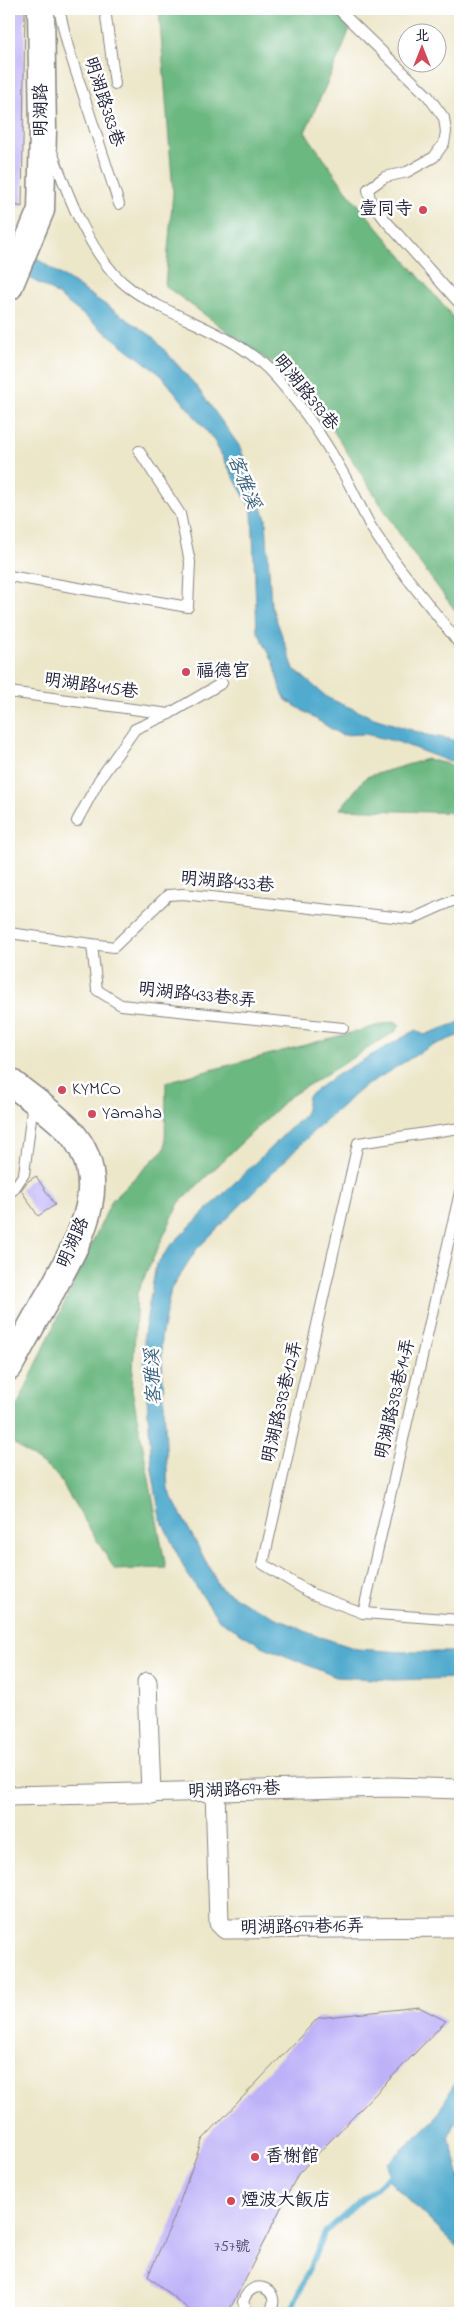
<svg xmlns="http://www.w3.org/2000/svg" width="469" height="2322" font-family="'Indie Flower','LXGW WenKai TC',sans-serif">
<style>
.forest{fill:#6cb881;stroke:#476d5e}
.water{fill:#51abce;stroke:#3a6684}
.lines{fill:none;stroke-linecap:round;stroke-linejoin:round}
.stream{stroke:#51abce;stroke-width:5}
.building{fill:#bdb1f8}
.lane-casing{stroke:#888482;stroke-width:12}
.street-casing{stroke:#888482;stroke-width:21}
.secondary-casing{stroke:#888482;stroke-width:29}
.path{stroke:#888482;stroke-width:3;stroke-dasharray:1 4;stroke-linecap:butt}
.lane{stroke:#fff;stroke-width:10}
.street{stroke:#fff;stroke-width:19}
.secondary{stroke:#fff;stroke-width:26}
.poi-dot{fill:#d1495b;stroke:#fff;stroke-width:2}
.labels{text-anchor:middle;dominant-baseline:central;stroke-width:5;stroke-linejoin:round;paint-order:stroke}
.number-label{font-size:15px;fill:#49466a}
.street-label{font-size:18px;fill:#22223b;stroke:#fff}
.poi-label{font-size:18px;fill:#22223b;stroke:#fff;text-anchor:start}
.water-label{font-size:19px;font-style:italic;fill:#37607d;stroke:#fff}
</style>
<rect width="100%" height="100%" fill="#fff"/>
<filter id="ink" filterUnits="userSpaceOnUse"><feTurbulence type="fractalNoise" baseFrequency=".02" numOctaves="2"/><feDisplacementMap in="SourceGraphic" scale="10" xChannelSelector="R" yChannelSelector="G"/><feConvolveMatrix kernelMatrix="1 2 1 2 8 2 1 2 1" color-interpolation-filters="sRGB"/></filter>
<filter id="wash" filterUnits="userSpaceOnUse"><feTurbulence type="fractalNoise" baseFrequency=".0096" numOctaves="4" result="noise"/><feDisplacementMap in="SourceGraphic" scale="20" xChannelSelector="R" yChannelSelector="G"/><feGaussianBlur stdDeviation="1.12" result="paint"/><feColorMatrix in="noise" values="0 0 0 0 0 0 0 0 0 0 0 0 0 0 0 0 0 1.4 0 .05"/><feComposite in="paint" operator="in"/></filter>
<g filter="url(#wash)">
<rect width="100%" height="100%" fill="#ede7ca"/>
<g class="forest">
<polygon points="159,9 357,9 341,52 305,132 346,190 453,317 460,323 460,617 408,547 306,388 165,286 173,192"/>
<polygon points="427,759 460,767 460,813 340,809 366,777"/>
<polygon points="395,1021 400,1025 396,1031 289,1097 179,1203 137,1293 132,1390 166,1568 115,1570 56,1474 9,1440 9,1424 112,1200 165,1148 166,1082"/>
</g>
<g class="water">
<polygon points="9,240 152,336 197,387 240,447 266,519 271,605 294,669 328,698 374,718 427,735 460,741 460,761 448,761 398,742 365,734 341,735 286,700 280,688 274,663 257,630 252,511 213,439 161,375 51,290 9,267"/>
<polygon points="460,1022 460,1035 429,1047 362,1088 318,1127 196,1250 171,1289 161,1338 168,1490 220,1588 247,1604 311,1634 357,1649 403,1652 460,1652 460,1678 394,1680 336,1677 262,1646 219,1620 186,1572 160,1517 152,1470 145,1370 144,1334 156,1265 172,1244 305,1114 308,1096 335,1076 416,1030 424,1035"/>
<polygon points="460,2074 460,2110 449,2138 460,2176 460,2250 390,2182 388,2163 434,2120"/>
</g>
<g class="lines">
<polyline class="stream" points="290,2313 325,2232 394,2172"/>
</g>
<g id="blocks">
<g class="building">
<polygon points="9,9 25,9 22,207 9,203"/>
<polygon points="36,1176 55,1205 38,1216 21,1190 27,1182"/>
<polygon points="419,2007 446,2021 298,2174 228,2313 193,2313 148,2276 174,2218 202,2140 318,2018"/>
</g>
</g>
</g>
<g filter="url(#ink)">
<use href="#blocks" fill-opacity="0" stroke="#888482" stroke-width="1"/>
<g class="lines">
<defs>
<g id="lane">
<polyline points="59,9 68,47 119,204"/>
<polyline points="105,9 115,84"/>
<polyline points="338,9 428,96 444,118 446,132 444,143 434,157 407,172 385,177 368,189 370,200 386,221 460,304"/>
<path d="M51 149C67 193 92 262 131 289 174 320 229 330 268 369 297 399 323 437 343 473 353 490 361 509 371 527 397 569 431 606 460 645"/>
<polyline points="9,576 188,607 190,562 180,514 139,451"/>
<polyline points="9,692 169,714"/>
<polyline points="77,821 99,780 135,729 169,714 222,683"/>
<polyline points="9,933 114,947 168,895 183,894 412,919 452,901 460,901"/>
<polyline points="92,945 97,990 121,1005 343,1028"/>
<polyline points="460,1128 358,1143 263,1564 312,1594 363,1613 460,1620"/>
<polyline points="9,1190 13,1190 24,1174 33,1102"/>
<polyline points="363,1613 460,1192"/>
<path d="M249 2313 243 2302C252 2274 285 2291 269 2313"/>
</g>
<g id="street">
<polyline points="147,1682 151,1794"/>
<polyline points="215,1790 219,1923 225,1929 460,1927"/>
<polyline points="9,1796 391,1787 460,1789"/>
</g>
<g id="secondary">
<polyline points="9,287 41,210 43,130 41,9"/>
<path d="M9 1081C28 1096 50 1111 68 1129 116 1180 79 1240 52 1290 37 1315 23 1341 9 1367"/>
</g>
</defs>
<use href="#lane" class="lane-casing"/>
<use href="#street" class="street-casing"/>
<use href="#secondary" class="secondary-casing"/>
<polyline class="path" points="9,1149 14,1157"/>
<use href="#lane" class="lane"/>
<use href="#street" class="street"/>
<use href="#secondary" class="secondary"/>
</g>
</g>
<g class="poi-dot">
<circle cx="423" cy="210" r="5"/>
<circle cx="186" cy="672" r="5"/>
<circle cx="62" cy="1090" r="5"/>
<circle cx="92" cy="1114" r="5"/>
<circle cx="255" cy="2157" r="5"/>
<circle cx="231" cy="2201" r="5"/>
</g>
<g class="labels">
<g class="number-label">
<text x="232" y="2247">757號</text>
</g>
<g class="street-label">
<text transform="translate(103 102) rotate(72)">明湖路383巷</text>
<text transform="translate(42 110) rotate(-90)">明湖路</text>
<text transform="translate(305 393) rotate(51)">明湖路393巷</text>
<text transform="translate(91 687) rotate(8)">明湖路415巷</text>
<text transform="translate(227 883) rotate(5)">明湖路433巷</text>
<text transform="translate(197 996) rotate(6)">明湖路433巷8弄</text>
<text transform="translate(74 1243) rotate(-66)">明湖路</text>
<text transform="translate(396 1399) rotate(-77)">明湖路393巷14弄</text>
<text transform="translate(283 1402) rotate(-77)">明湖路393巷12弄</text>
<text transform="translate(234 1791) rotate(-2)">明湖路697巷</text>
<text transform="translate(302 1928) rotate(-1)">明湖路697巷16弄</text>
</g>
<g class="poi-label">
<text x="413" y="210" text-anchor="end">壹同寺</text>
<text x="196" y="672">福德宮</text>
<text x="72" y="1090">KYMCO</text>
<text x="102" y="1114">Yamaha</text>
<text x="265" y="2157">香榭館</text>
<text x="241" y="2201">煙波大飯店</text>
</g>
<g class="water-label">
<text transform="translate(243 482) rotate(68)">客雅溪</text>
<text transform="translate(154 1377) rotate(-92)">客雅溪</text>
</g>
</g>
<rect width="469" height="2322" fill="none" stroke="#fff" stroke-width="30"/>
<g transform="translate(422 48)"><circle r="24" fill="#ffffff" stroke="#a7a7b1"/>
<path d="M0-4L9 19L0 12L-9 19Z" fill="#d1495b"/>
<text y="-8" font-size="14" font-weight="bold" text-anchor="middle" fill="#22223b">北</text>
</g>
</svg>
